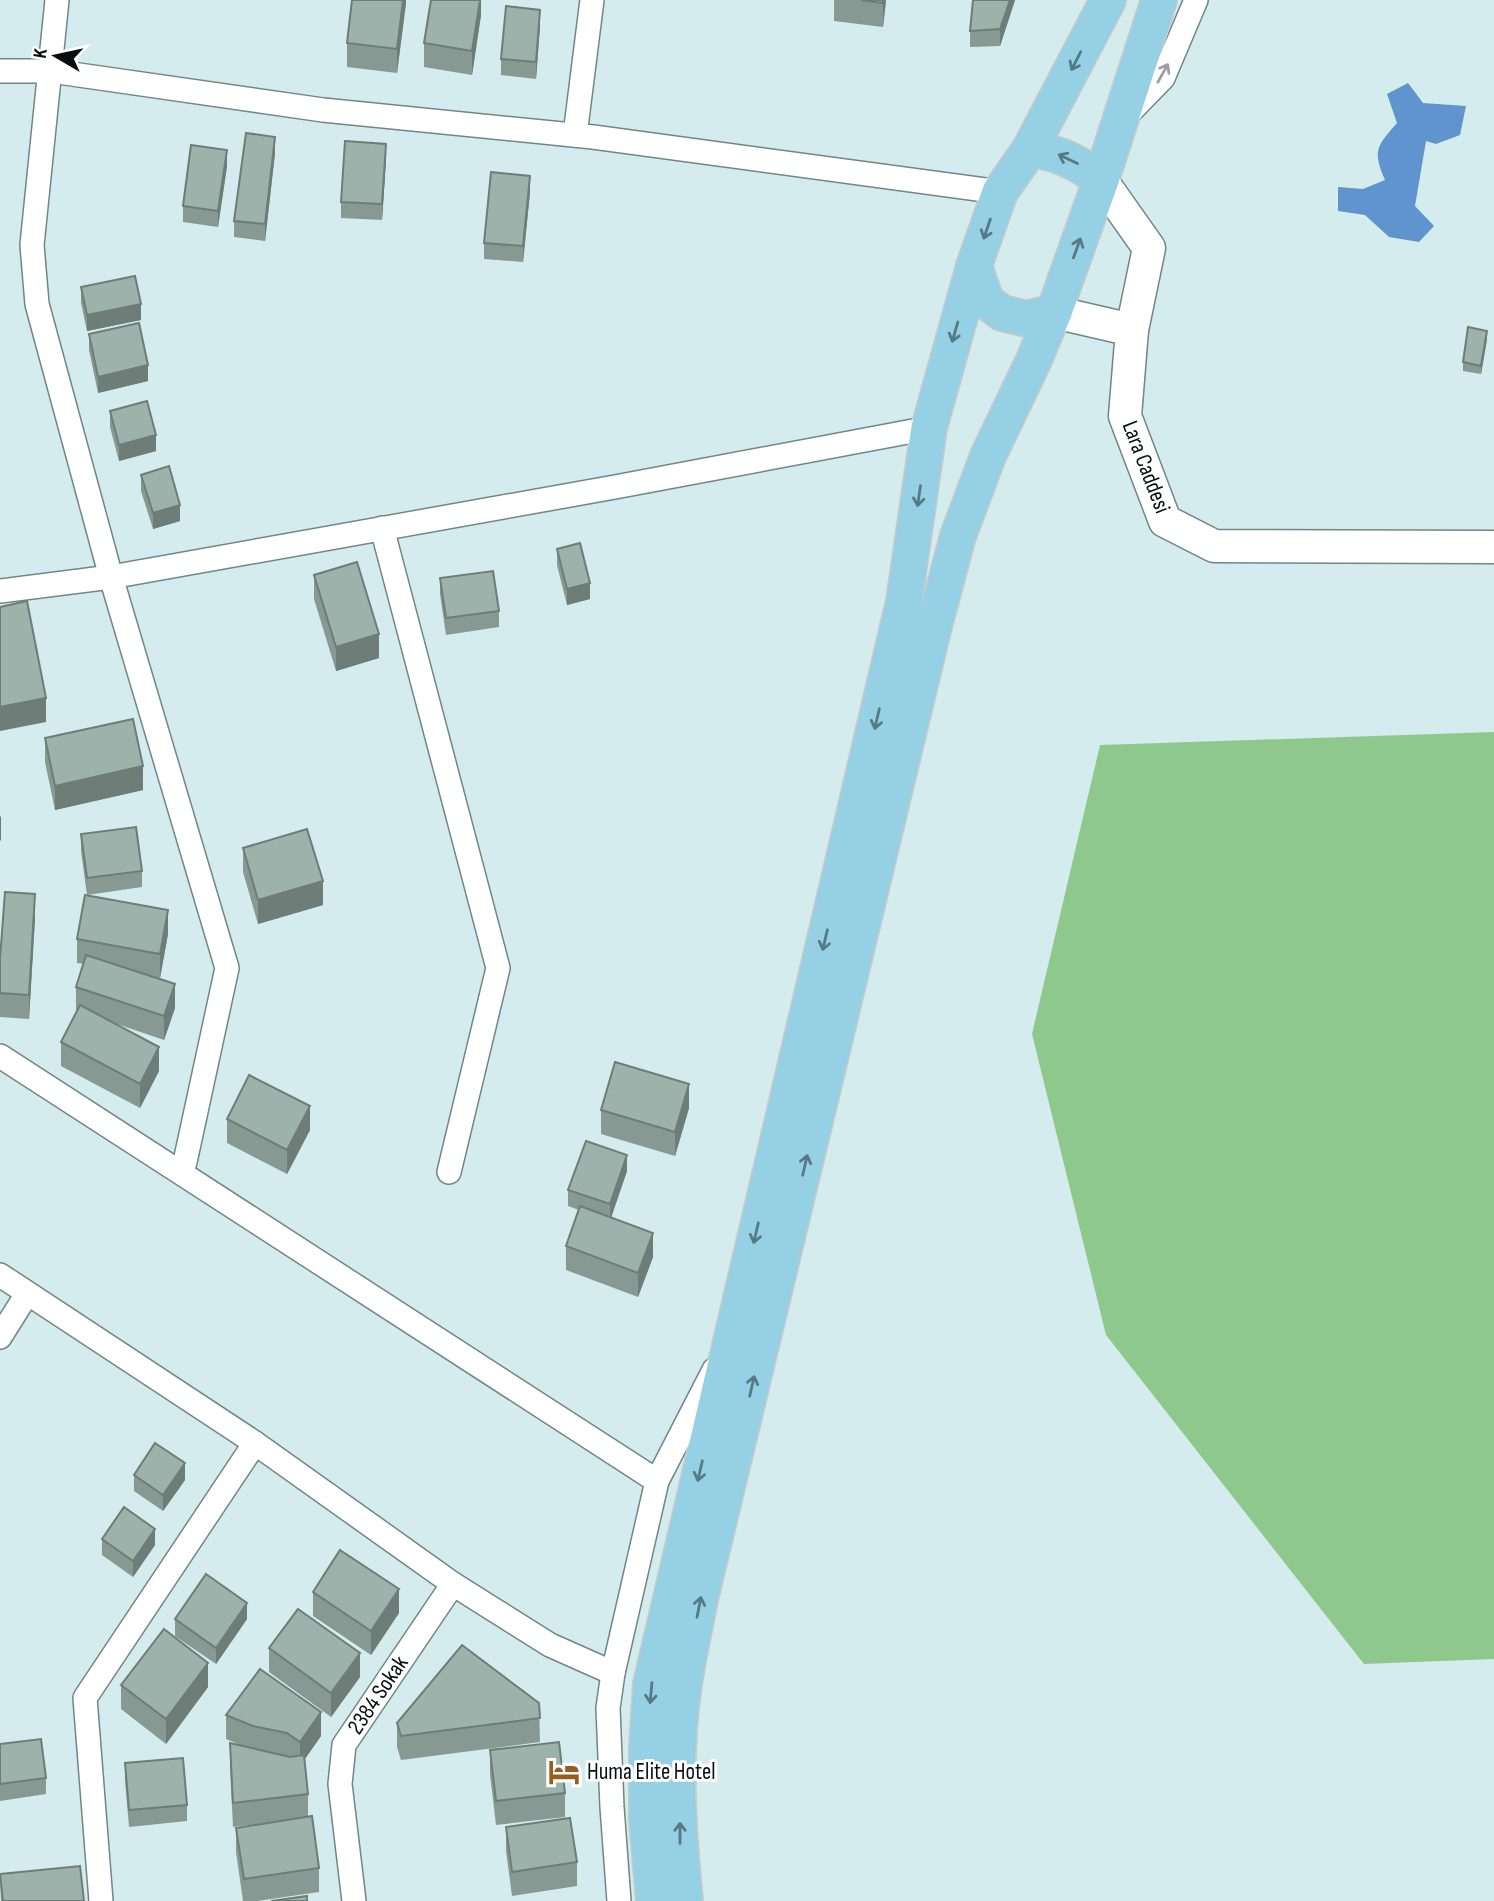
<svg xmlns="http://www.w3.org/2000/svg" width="1494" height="1901" font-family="'Sofia Sans Condensed',sans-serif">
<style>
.forest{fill:#8ec88c}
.water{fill:#5f94ce}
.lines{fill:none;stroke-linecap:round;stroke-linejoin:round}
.street-casing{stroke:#708687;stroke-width:26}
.secondary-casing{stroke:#708687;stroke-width:35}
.primary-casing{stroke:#c8caca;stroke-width:38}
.street{stroke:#fff;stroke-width:23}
.secondary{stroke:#fff;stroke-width:32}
.primary{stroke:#96d0e5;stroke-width:35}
.wall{fill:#879992}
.shaded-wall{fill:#6e7d77}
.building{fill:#9db2aa;stroke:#6e7d77;stroke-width:2}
.oneway{stroke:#557985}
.oneway2{stroke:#9b9f9f}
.labels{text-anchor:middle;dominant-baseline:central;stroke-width:6;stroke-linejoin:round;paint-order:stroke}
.street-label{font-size:23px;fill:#060e0f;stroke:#fff}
.poi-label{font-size:23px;fill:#060e0f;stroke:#fff;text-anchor:start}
</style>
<rect width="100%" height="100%" fill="#d4eced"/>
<polygon class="forest" points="1494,732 1494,1659 1364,1664 1106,1335 1032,1034 1100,745"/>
<path class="water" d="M1408 83 1423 103 1466 106 1460 135 1436 144 1426 141 1415 206 1434 226 1419 242 1389 237 1365 215 1338 211V187L1363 189 1385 180C1372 150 1377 146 1397 123L1387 94Z"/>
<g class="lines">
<defs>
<g id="street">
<polyline points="57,0 32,245 37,304 111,577 227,968 185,1162 181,1172"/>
<polyline points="0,71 51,71 323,110 593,137 1000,192"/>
<polyline points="1126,116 1163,78 1196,0"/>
<polyline points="575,135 592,0"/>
<polyline points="382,528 498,968 449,1172"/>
<polyline points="0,591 111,577 615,487 929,428"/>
<polyline points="0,1056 657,1481"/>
<polyline points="0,1275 255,1443 453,1584 550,1645 613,1673"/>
<polyline points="0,1337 27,1294"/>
<polyline points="101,1901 85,1698 255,1443"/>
<polyline points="354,1901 340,1784 344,1745 453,1584"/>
<polyline points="619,1901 612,1807 608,1708 613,1673 657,1481 714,1370"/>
</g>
<g id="secondary">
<polyline points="1101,180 1149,248 1132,330 1125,416 1165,521 1214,546 1494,547"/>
<polyline points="1054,312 1132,330"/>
</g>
<g id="primary">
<path d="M1030 149C1058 152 1080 163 1101 180"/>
<polyline points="974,266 986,301 1002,313 1027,319 1054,312"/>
<polyline points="654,1901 647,1821 647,1746 651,1684 904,601 929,428 974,266 1000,192 1030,149 1108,0"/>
<path d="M685 1901C678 1830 673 1755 684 1684 688 1656 695 1627 700 1599L934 626 958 536 988 456 1033 362 1054 312 1101 180 1159 0"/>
</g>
</defs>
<use href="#street" class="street-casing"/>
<use href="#secondary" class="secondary-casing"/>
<use href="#primary" class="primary-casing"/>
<use href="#street" class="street"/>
<use href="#secondary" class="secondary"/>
<use href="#primary" class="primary"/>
</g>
<g class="wall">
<polygon points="406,0 397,73 347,67 347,43"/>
<polygon points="481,0 481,15 472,75 424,67 424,43"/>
<polygon points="834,0 886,0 883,27 834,21"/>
<polygon points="1015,0 1000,46 970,47 970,31"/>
<polygon points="540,26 536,79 501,75 501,59"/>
<polygon points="275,153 265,241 234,237 234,221"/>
<polygon points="386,160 382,220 341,218 341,202"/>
<polygon points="227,166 218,227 183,222 183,206"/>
<polygon points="530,192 523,262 484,259 484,243"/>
<polygon points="81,287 141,320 87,331 81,303"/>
<polygon points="89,334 148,381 98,393 89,350"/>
<polygon points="1487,339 1481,374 1463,371 1463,362"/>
<polygon points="110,411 156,451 119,461 110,427"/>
<polygon points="141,475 180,521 153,529 141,491"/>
<polygon points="557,549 590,599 567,605 557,565"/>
<polygon points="314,575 379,658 336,671 314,599"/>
<polygon points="440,578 499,611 499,627 446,635 440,594"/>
<polygon points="45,738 143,790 55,810 45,762"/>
<polygon points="81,834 142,871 142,887 87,895 81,851"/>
<polygon points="243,848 323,905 258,924 243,872"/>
<polygon points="35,918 29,1019 0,1017 0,959"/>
<polygon points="168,934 160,978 149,976 175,1008 164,1040 114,1023 159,1071 140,1108 61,1066 61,1042 77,1011 76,1011 76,987 84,964 77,963 77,939"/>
<polygon points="689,1108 675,1156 601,1134 601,1110"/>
<polygon points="227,1119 310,1130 287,1174 227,1143"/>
<polygon points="627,1171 611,1217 653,1257 638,1297 566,1270 566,1246 579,1210 568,1206 568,1190"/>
<polygon points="134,1475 185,1480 163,1511 134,1491"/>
<polygon points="102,1539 155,1545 133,1577 102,1555"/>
<polygon points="313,1592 399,1613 371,1655 313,1616"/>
<polygon points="175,1619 247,1619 216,1664 175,1636"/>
<polygon points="269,1648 360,1677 331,1717 269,1672"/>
<polygon points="121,1685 208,1687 166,1744 121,1709"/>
<polygon points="539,1703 540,1742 401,1760 397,1747 397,1723"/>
<polygon points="226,1715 321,1736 304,1760 308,1794 308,1817 319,1868 319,1892 257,1901 243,1901 236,1852 236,1828 276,1822 233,1827 230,1767 230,1743 243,1746 226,1739"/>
<polygon points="0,1744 46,1778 46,1794 0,1801"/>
<polygon points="490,1750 565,1793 565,1817 496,1825 490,1774"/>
<polygon points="125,1763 187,1805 187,1821 129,1827 125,1780"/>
<polygon points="506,1827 577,1862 577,1886 512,1896 506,1851"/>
<polygon points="0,1874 84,1901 1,1901"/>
</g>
<g class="shaded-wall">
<polygon points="403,0 406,0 406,4 397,73 397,49"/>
<polygon points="480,0 481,0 481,15 472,75 472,51"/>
<polygon points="883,0 886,0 883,27"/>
<polygon points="1010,0 1015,0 1000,46 1000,29"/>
<polygon points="540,10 540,26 536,79 536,62"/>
<polygon points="275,137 275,153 265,241 265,224"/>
<polygon points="386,144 386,160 382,220 382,204"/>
<polygon points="227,150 227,166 218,227 218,211"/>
<polygon points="530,176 530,192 523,262 523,246"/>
<polygon points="141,304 141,320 87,331 87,315"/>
<polygon points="1487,331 1487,339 1481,374 1481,366"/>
<polygon points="148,365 148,381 98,393 98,377"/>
<polygon points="156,435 156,451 119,461 119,445"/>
<polygon points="180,505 180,521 153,529 153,513"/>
<polygon points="590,583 590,599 567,605 567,589"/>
<polygon points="379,634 379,658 336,671 336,647"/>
<polygon points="46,698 46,722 0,731 0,707"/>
<polygon points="143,766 143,790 55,810 55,786"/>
<polygon points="1,816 1,840 0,841 0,817"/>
<polygon points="323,881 323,905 258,924 258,900"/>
<polygon points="35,894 35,918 29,1019 29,995"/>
<polygon points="168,910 168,934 160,978 160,954"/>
<polygon points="175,984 175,1008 164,1040 164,1016"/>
<polygon points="159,1047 159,1071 140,1108 140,1084"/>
<polygon points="689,1084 689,1108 675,1156 675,1132"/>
<polygon points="310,1106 310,1130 287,1174 287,1150"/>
<polygon points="627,1155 627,1171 610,1221 610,1204"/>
<polygon points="653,1233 653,1257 638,1297 638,1273"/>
<polygon points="185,1463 185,1480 163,1511 163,1495"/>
<polygon points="155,1529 155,1545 133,1577 133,1561"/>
<polygon points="399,1589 399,1613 371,1655 371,1631"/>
<polygon points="247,1603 247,1619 216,1664 216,1648"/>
<polygon points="360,1653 360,1677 331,1717 331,1693"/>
<polygon points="208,1663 208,1687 166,1744 166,1719"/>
<polygon points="321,1712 321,1736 300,1766 300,1742"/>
</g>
<g class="building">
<polygon points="352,0 403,0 397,49 347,43"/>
<polygon points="431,0 480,0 472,51 424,43"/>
<polygon points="861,0 883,0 883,3"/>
<polygon points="973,0 1010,0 1000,29 970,31"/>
<polygon points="506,6 540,10 536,62 501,59"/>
<polygon points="246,133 275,137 265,224 234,221"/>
<polygon points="345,141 386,144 382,204 341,202"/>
<polygon points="191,145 227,150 218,211 183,206"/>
<polygon points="491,172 530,176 523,246 484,243"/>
<polygon points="135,276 141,304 87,315 81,287"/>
<polygon points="139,323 148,365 98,377 89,334"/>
<polygon points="1468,327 1487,331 1481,366 1463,362"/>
<polygon points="147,401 156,435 119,445 110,411"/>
<polygon points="169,466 180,505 153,513 141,475"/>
<polygon points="580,543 590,583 567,589 557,549"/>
<polygon points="357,562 379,634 336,647 314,575"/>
<polygon points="493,571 499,611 446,618 440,578"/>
<polygon points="27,601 46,698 0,707 0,607"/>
<polygon points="133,719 143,766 55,786 45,738"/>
<polygon points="136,827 142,871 87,878 81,834"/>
<polygon points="307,829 323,881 258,900 243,848"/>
<polygon points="5,892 35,894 29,995 0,993 0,959"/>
<polygon points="85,895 168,910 160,954 77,939"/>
<polygon points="86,955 175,984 164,1016 76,987"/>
<polygon points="80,1005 159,1047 140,1084 61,1042"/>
<polygon points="615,1062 689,1084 675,1132 601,1110"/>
<polygon points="249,1075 310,1106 287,1150 227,1119"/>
<polygon points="586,1141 627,1155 610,1204 568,1190"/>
<polygon points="580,1206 653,1233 638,1273 566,1246"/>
<polygon points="155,1443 185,1463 163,1495 134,1475"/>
<polygon points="124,1507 155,1529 133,1561 102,1539"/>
<polygon points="340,1550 399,1589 371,1631 313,1592"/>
<polygon points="206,1574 247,1603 216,1648 175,1619"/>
<polygon points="298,1609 360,1653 331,1693 269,1648"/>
<polygon points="164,1629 208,1663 166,1719 121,1685"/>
<polygon points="462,1645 539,1703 540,1718 401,1736 397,1723"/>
<polygon points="260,1669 321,1712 300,1742 287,1733 253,1726 226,1715"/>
<polygon points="41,1739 46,1778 0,1784 0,1744"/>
<polygon points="559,1742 565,1793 496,1801 490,1750"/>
<polygon points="230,1743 290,1757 304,1755 308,1794 233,1803"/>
<polygon points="183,1758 187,1805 129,1810 125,1763"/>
<polygon points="312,1816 319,1868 244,1879 236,1828"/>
<polygon points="570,1818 577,1862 512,1872 506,1827"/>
<polygon points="80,1866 84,1901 3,1901 0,1874"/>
<polygon points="307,1896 307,1901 271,1901"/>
</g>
<defs><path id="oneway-shaft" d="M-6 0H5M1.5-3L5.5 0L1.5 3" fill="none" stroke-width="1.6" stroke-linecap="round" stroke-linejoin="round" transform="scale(1.75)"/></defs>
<g class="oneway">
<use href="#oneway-shaft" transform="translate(1076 61) rotate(117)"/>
<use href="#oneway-shaft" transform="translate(1068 159) rotate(-155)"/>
<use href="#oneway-shaft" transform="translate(987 229) rotate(109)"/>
<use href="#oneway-shaft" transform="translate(1077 248) rotate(-70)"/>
<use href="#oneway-shaft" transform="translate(955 332) rotate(106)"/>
<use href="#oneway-shaft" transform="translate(919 496) rotate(98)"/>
<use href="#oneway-shaft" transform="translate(877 719) rotate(103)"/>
<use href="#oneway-shaft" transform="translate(825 940) rotate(103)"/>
<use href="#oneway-shaft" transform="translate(805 1165) rotate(-77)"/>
<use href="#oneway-shaft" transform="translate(756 1233) rotate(103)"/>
<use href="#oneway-shaft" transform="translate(752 1386) rotate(-77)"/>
<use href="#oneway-shaft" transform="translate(700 1471) rotate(103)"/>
<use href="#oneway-shaft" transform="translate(699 1607) rotate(-79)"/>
<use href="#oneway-shaft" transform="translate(651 1693) rotate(95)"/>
<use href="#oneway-shaft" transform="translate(680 1833) rotate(-90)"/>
</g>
<use class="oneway2" href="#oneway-shaft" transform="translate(1163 73) rotate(-61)"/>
<defs>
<symbol id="hotel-bare" viewBox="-9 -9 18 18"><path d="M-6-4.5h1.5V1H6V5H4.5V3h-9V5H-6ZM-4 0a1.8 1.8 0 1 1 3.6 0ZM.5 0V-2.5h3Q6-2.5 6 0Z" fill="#985d1c" stroke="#fff" stroke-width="2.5" paint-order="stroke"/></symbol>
</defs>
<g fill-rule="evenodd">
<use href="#hotel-bare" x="542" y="1750" width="44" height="44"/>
</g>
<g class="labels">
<g class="street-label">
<text transform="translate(1146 467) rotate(69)">Lara Caddesi</text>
<text transform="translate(378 1695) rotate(-56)">2384 Sokak</text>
</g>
<g class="poi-label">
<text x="587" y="1772">Huma Elite Hotel</text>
</g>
</g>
<g transform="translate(56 56) rotate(279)" stroke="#ffffff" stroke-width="5" paint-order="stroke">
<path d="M0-5L12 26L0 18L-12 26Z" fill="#060e0f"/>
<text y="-10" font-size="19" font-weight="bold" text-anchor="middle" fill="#060e0f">K</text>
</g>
</svg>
